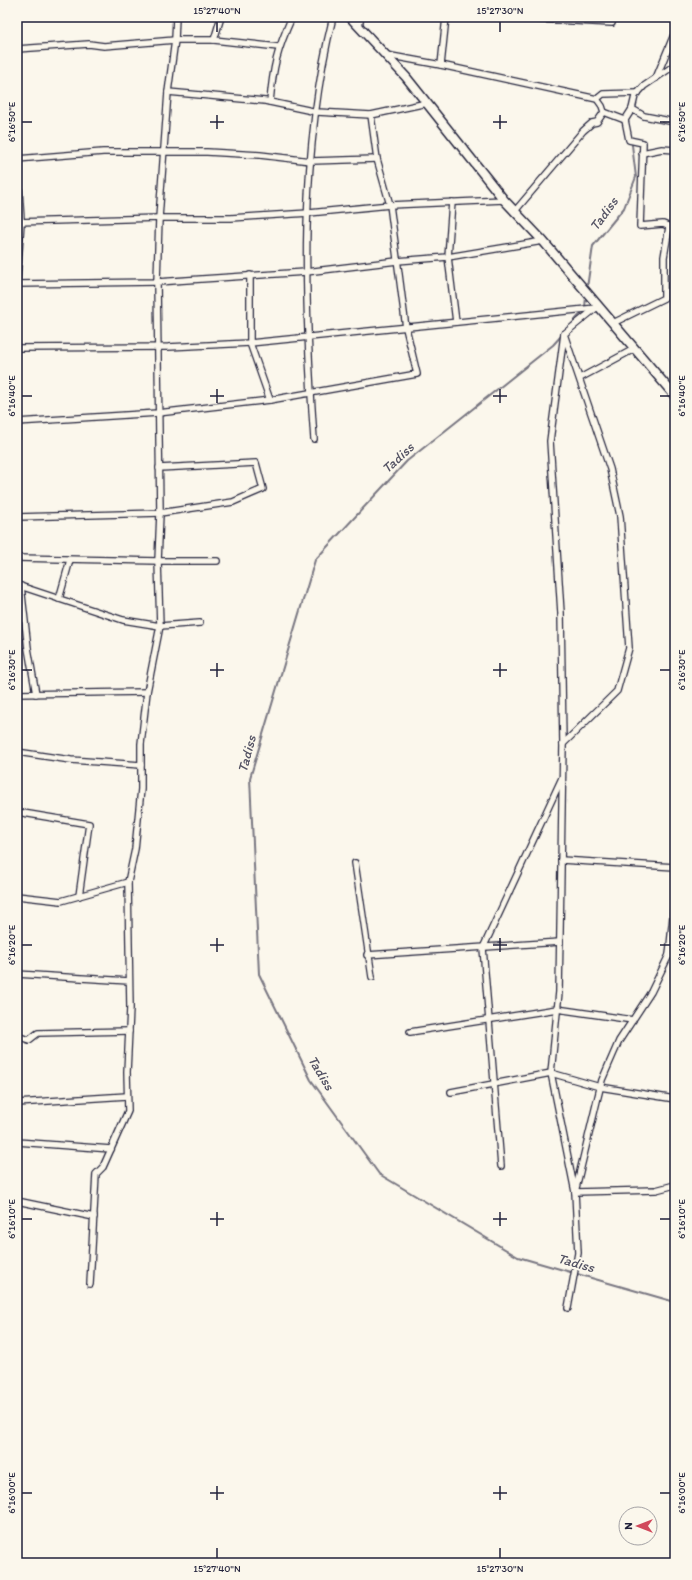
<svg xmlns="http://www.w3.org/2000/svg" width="692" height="1580" font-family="Itim,sans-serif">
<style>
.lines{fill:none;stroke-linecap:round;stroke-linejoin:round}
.stream{stroke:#787681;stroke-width:2}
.street-casing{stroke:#22223b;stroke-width:8}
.primary-casing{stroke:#22223b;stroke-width:11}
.street{stroke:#fbf7ec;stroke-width:5.5}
.primary{stroke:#fbf7ec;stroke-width:8}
.ticks{fill:none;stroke:#22223b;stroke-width:1.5}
.labels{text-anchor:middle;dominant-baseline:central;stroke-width:4;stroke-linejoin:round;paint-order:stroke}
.water-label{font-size:14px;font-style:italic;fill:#545364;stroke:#fbf7ec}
.neatline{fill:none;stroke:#22223b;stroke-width:1.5}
.ticks-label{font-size:10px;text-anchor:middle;fill:#22223b}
</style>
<rect width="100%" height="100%" fill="#fbf7ec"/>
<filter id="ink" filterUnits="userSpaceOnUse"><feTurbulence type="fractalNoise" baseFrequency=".025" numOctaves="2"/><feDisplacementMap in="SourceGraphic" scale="8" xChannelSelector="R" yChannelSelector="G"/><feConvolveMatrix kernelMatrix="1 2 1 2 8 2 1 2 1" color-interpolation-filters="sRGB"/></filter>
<g filter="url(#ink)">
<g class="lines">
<g class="stream">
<polyline points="587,288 593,246 624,208 636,177 632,145"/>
<polyline points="585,308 586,296"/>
<polyline points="570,326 583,311"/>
<polyline points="562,335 553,345 407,461 315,560 250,778 259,974 311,1080 379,1174 518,1257 675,1302"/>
</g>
<defs>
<g id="street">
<polyline points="176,17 175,40 168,92 159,218 231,218 309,213 390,205 504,200"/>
<polyline points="497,17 612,23 613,17"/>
<polyline points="359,26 361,17"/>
<polyline points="214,40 221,17"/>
<polyline points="17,49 89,44 104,46 175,40 214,40 278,47"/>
<polyline points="386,55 441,65 597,99 602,106 604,112 597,122 592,123 583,131 515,211"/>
<polyline points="441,65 446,17"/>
<polyline points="675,65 644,86 635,96 632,109 625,120 629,140 643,143 640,226 663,224 675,229"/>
<polyline points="656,78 675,32"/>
<polyline points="168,92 265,101 317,112 371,115 427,103"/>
<polyline points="597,99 603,94 638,93"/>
<path d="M270 102C273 67 277 50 292 17"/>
<polyline points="632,109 644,116 675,122"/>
<polyline points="604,112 625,120"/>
<polyline points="642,153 662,149 675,150"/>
<polyline points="17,159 103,152 207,152 260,155 311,161 377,159"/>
<polyline points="452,202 448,257 456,322"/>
<polyline points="17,222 159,218 157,282 17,284"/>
<polyline points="250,275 250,343 270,400"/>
<polyline points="17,283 21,221 17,156"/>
<polyline points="613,323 664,298 664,257 669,227"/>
<polyline points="564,334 550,441 561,613 563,744 559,992 551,1073 575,1192 578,1253 568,1308"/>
<polyline points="17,348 168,347 250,343 596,308"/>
<polyline points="580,378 634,349"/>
<polyline points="17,422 158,413 270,400 417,374 406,328 390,205 377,159 371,115"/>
<path d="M314 439C304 300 299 153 333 17"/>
<polyline points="17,517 160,513 233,502 263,489 256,463 159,468"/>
<polyline points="17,558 158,561 217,561"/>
<polyline points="17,585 123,620 160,626 200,623"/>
<polyline points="21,586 28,648 36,694"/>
<polyline points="59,599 70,560"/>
<polyline points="17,694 147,692"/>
<polyline points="563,744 617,691 629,648 620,516 610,469 564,334 596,308"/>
<polyline points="17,752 71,760 141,765"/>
<polyline points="17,812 89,824 79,896"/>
<polyline points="561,860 675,867"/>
<polyline points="355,863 372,977"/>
<polyline points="17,896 61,901 128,882"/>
<polyline points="675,896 669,955 651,992 619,1041 602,1080 575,1192 656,1190 675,1185"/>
<polyline points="367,955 560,942"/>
<polyline points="669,955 675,956"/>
<polyline points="17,974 129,981"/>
<polyline points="410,1032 557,1009 633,1020"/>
<polyline points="17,1036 29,1040 38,1033 129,1031"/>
<polyline points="451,1092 551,1073 600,1087 675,1099"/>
<polyline points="17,1103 127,1096"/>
<polyline points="17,1142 111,1149"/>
<polyline points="501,1166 483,948 562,778"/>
<polyline points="17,1201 94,1217"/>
<polyline points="90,1284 96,1174 103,1167 128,1111 127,1072 130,1008 128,882 135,849 141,789 141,744 147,692 160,626 158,561 160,513 157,282 306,272 397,261 448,257 543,241"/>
</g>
<polyline id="primary" points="350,17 406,77 504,200 543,241 675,396"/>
</defs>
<use href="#street" class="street-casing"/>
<use href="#primary" class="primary-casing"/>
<use href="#street" class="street"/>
<use href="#primary" class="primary"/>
</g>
</g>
<path class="ticks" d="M217 22V32M500 22V32M217 115V129M500 115V129M22 122H32M210 122H224M493 122H507M660 122H670M217 389V403M500 389V403M22 396H32M210 396H224M493 396H507M660 396H670M217 663V677M500 663V677M22 670H32M210 670H224M493 670H507M660 670H670M217 938V952M500 938V952M22 945H32M210 945H224M493 945H507M660 945H670M217 1212V1226M500 1212V1226M22 1219H32M210 1219H224M493 1219H507M660 1219H670M217 1486V1500M500 1486V1500M22 1493H32M210 1493H224M493 1493H507M660 1493H670M217 1548V1558M500 1548V1558"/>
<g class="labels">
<g class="water-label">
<text transform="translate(604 214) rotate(-54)">Tadiss</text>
<text transform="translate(398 458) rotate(-43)">Tadiss</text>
<text transform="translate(247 754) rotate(-75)">Tadiss</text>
<text transform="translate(321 1073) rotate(59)">Tadiss</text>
<text transform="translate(576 1263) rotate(16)">Tadiss</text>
</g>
</g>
<rect width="692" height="1580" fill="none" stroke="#fbf7ec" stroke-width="44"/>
<g transform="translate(638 1526) rotate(270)"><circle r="19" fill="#fbf7ec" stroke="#a4a2a5"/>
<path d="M0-3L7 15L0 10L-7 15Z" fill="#d1495b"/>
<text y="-6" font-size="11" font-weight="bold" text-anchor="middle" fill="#22223b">N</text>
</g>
<rect x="22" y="22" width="648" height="1536" class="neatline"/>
<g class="ticks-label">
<text x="217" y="14">15°27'40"N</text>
<text x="500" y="14">15°27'30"N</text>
<text transform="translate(681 122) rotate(-90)" y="4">6°16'50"E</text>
<text transform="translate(11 122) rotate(-90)" y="4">6°16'50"E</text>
<text transform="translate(681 396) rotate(-90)" y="4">6°16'40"E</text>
<text transform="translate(11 396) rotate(-90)" y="4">6°16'40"E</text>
<text transform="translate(681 670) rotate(-90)" y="4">6°16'30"E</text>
<text transform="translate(11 670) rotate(-90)" y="4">6°16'30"E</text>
<text transform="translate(681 945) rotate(-90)" y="4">6°16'20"E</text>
<text transform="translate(11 945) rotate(-90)" y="4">6°16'20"E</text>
<text transform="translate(11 1219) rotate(-90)" y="4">6°16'10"E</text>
<text transform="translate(681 1219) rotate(-90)" y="4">6°16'10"E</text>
<text transform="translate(681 1493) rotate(-90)" y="4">6°16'00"E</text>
<text transform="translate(11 1493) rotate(-90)" y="4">6°16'00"E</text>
<text x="217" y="1572">15°27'40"N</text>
<text x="500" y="1572">15°27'30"N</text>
</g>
</svg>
